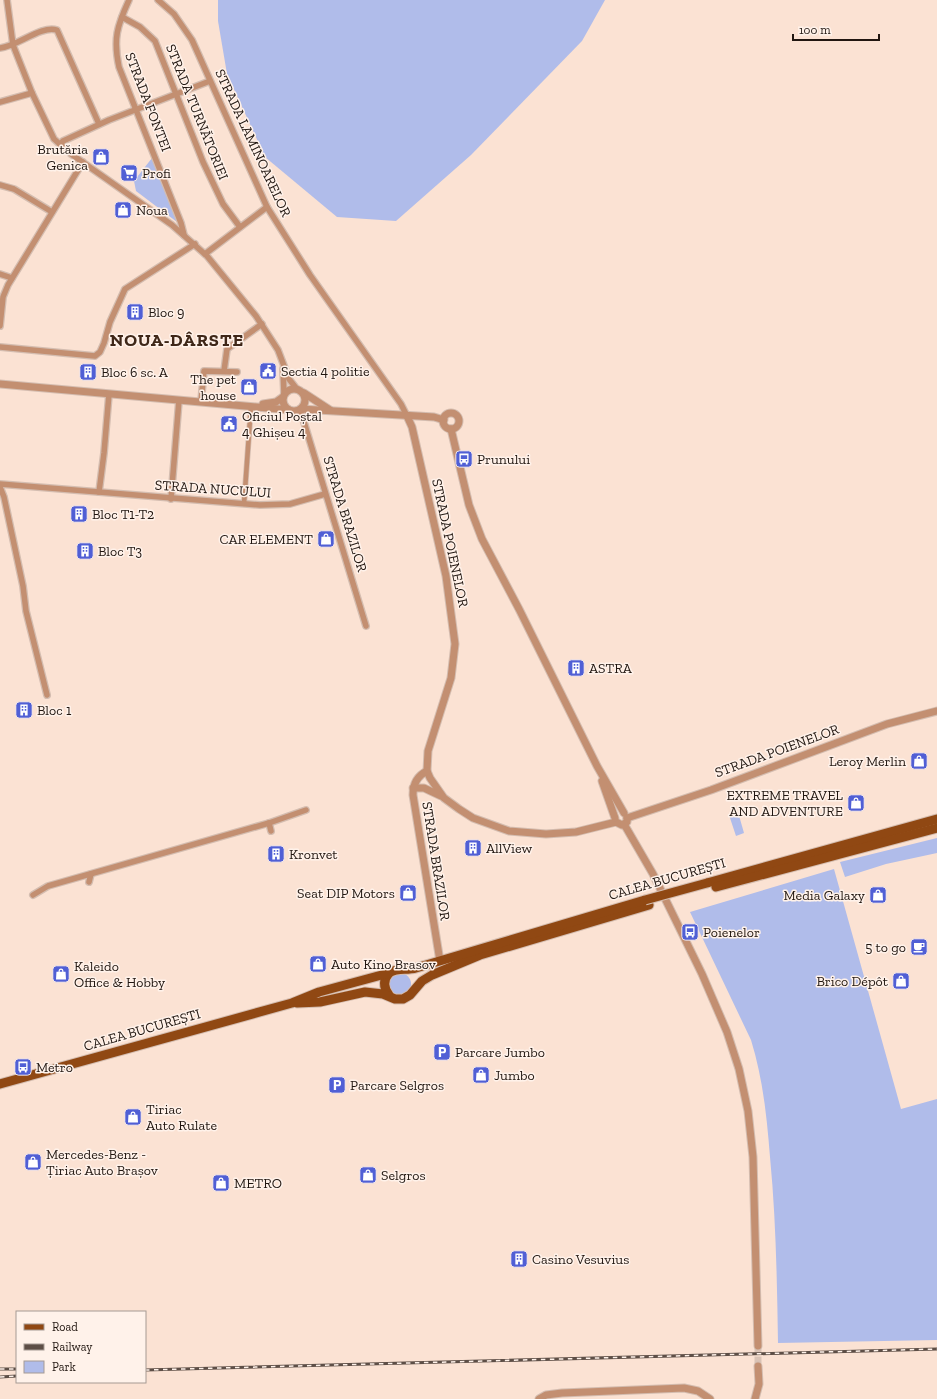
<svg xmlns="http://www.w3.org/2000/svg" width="937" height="1399" font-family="'Zilla Slab',serif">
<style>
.green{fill:#b0bcea}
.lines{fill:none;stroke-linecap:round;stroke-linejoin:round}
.tertiary-tunnel{stroke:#dac3b6;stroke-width:7;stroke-dasharray:7 3.5;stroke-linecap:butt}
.pedestrian-casing{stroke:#d4bdb0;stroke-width:6}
.minor-casing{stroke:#d4bdb0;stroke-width:8}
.tertiary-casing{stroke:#d4bdb0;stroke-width:9}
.primary-casing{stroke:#d4bdb0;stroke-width:11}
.pedestrian{stroke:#c38f71;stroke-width:4.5}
.minor{stroke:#c38f71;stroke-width:5.5}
.tertiary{stroke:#c38f71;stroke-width:7}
.primary{stroke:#904813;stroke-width:9}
.rail-casing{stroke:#5d4e46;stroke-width:3}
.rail{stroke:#fff2ea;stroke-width:1.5;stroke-dasharray:4.5;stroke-linecap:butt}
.primary-bridge-casing{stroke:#d4bdb0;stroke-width:11;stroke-linecap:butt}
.primary-bridge{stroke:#904813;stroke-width:9}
.labels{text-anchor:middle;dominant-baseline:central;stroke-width:3;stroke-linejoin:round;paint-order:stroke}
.street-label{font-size:14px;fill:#211610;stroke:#fff2ea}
.poi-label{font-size:14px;fill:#211610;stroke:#fff2ea;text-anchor:start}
.district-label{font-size:18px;font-weight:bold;letter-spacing:1px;fill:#3f2718;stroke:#fff2ea}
</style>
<rect width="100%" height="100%" fill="#fbe2d3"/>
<g class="green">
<polygon points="218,0 605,0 582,41 471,155 396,221 337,217 265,157 227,74 218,21"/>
<polygon points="152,158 177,222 136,191 134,181"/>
<polygon points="738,812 744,833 736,836 729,815"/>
<polygon points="937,838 937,853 886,864 845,877 840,862"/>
<path d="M834 869 901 1109 937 1099V1340L778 1343C777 1281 776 1219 770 1157 767 1118 763 1079 751 1040L690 912Z"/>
<circle cx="400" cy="984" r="11"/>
</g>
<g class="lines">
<polyline class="tertiary-tunnel" points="758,1346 758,1366"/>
<defs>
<polyline id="pedestrian" points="244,504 251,406"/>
<g id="minor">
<polyline points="7,0 13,45 32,93 54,139 71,154 172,225 207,256 256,316 278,350 289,379 296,388"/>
<path d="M129 0C117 26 113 39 119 67L181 223 184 235"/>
<polyline points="158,0 174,14 192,40 267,207 310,275 401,404 407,416"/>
<polyline points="122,17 140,27 155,41 203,162 223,204 240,227"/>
<path d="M0 48C18 46 41 25 57 30L99 124"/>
<polyline points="0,102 32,93"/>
<polyline points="60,145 63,141 109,120 210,81"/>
<polyline points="0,185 14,189 52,212"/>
<polyline points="205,254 267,207"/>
<polyline points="0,274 12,278"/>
<polyline points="0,326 3,297 8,285 83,162"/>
<polyline points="0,347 95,356 100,352 104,343 110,322 125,289 195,244"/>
<polyline points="283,369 284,394"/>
<polyline points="224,371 227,349 262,324"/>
<polyline points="201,402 204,371 237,372"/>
<polyline points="300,409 366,626"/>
<polyline points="0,484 260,505 290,504 325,494"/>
<polyline points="0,487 4,497 23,586 26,611 47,695"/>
<polyline points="99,492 104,453 109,394"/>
<polyline points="171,499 179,400"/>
<polyline points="269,823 271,831"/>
<polyline points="89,882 91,874"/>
<polyline points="33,895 48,886 269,823 306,810"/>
</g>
<g id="tertiary">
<polyline points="0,384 289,410"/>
<circle cx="294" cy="400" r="11"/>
<polyline points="304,393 330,410"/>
<polyline points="263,404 276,402 283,397"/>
<polyline points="301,409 434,417 444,420"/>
<circle cx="451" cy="421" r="8"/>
<polyline points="407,416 412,427 446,576 455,644 451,678 428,751 427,771 430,778 444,798 459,809 473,818 509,831 546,834 576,832 616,822 622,825 627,822 627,818"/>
<polyline points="451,429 469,505 482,539 519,609 597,766 624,813"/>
<path d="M427 771C417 776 413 785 413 795L440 961"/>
<polyline points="602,781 615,818"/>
<polyline points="413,788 424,788 441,796"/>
<polyline points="627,818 711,790 887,724 937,711"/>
<polyline points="624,824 653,874 702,974 727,1032 739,1069 748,1111 753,1157 758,1346"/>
<polyline points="539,1399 546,1395 562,1393 684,1388 698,1391 710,1399"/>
<polyline points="755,1399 759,1384 758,1366"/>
</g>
<g id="primary">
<polyline points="707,883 937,819"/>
<polyline points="716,887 937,828"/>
<path d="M389 995C383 987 383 980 389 973"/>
<polyline points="297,1003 320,1002 365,992 383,994 395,999 403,999 410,995 422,981 432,975 480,955 649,905"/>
<path d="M0 1084 292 1003 319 992 389 973C398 967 406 971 416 968L645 900"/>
</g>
</defs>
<use href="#pedestrian" class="pedestrian-casing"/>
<use href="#minor" class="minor-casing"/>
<use href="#tertiary" class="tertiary-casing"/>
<use href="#primary" class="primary-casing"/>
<use href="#pedestrian" class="pedestrian"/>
<use href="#minor" class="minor"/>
<use href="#tertiary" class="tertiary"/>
<use href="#primary" class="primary"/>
<defs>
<g id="rail">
<polyline points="0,1369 17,1369"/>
<polyline points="145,1370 937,1349"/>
<polyline points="0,1377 17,1376"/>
</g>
</defs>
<use href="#rail" class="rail-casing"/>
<use href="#rail" class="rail"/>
<defs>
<polyline id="primary-bridge" points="645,900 707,883"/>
</defs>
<use href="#primary-bridge" class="primary-bridge-casing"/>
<use href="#primary-bridge" class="primary-bridge"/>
</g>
<defs>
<symbol id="shop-square" viewBox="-11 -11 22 22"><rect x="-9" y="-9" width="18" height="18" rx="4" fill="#505fd5" stroke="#fff2ea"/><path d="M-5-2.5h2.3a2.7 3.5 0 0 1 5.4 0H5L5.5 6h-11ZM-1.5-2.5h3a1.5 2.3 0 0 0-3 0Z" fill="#fff"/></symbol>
<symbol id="supermarket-square" viewBox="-11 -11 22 22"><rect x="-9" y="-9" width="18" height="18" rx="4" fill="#505fd5" stroke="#fff2ea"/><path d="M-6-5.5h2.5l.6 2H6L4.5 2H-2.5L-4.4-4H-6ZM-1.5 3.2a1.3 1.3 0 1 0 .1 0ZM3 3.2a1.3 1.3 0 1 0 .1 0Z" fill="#fff"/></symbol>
<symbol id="building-square" viewBox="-11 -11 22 22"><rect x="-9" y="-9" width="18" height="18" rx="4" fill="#505fd5" stroke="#fff2ea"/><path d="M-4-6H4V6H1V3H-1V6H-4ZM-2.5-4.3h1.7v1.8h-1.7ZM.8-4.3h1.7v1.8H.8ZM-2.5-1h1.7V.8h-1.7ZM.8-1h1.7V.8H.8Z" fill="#fff"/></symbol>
<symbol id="civic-square" viewBox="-11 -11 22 22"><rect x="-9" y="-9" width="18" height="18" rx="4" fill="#505fd5" stroke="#fff2ea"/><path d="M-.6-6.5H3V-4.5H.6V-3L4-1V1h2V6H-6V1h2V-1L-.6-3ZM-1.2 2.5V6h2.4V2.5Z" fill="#fff"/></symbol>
<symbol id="bus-square" viewBox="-11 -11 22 22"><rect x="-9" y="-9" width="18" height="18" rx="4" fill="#505fd5" stroke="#fff2ea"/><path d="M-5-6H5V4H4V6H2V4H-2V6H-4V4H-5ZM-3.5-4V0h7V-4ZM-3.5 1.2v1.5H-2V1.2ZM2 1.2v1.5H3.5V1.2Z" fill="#fff"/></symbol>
<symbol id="cafe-square" viewBox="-11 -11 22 22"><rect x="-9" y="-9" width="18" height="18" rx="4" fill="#505fd5" stroke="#fff2ea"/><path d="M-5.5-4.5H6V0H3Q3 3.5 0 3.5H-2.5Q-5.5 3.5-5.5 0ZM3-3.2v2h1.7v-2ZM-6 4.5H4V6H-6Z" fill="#fff"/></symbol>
<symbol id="parking-square" viewBox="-11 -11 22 22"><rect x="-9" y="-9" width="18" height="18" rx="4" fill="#505fd5" stroke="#fff2ea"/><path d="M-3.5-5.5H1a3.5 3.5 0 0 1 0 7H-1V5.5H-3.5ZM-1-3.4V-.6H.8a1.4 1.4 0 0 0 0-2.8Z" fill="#fff"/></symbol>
</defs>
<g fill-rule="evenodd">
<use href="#shop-square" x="91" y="147" width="20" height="20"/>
<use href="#supermarket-square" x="119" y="163" width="20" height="20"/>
<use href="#shop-square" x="113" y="200" width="20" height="20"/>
<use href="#building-square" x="125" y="302" width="20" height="20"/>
<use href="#civic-square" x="258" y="361" width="20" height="20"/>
<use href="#building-square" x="78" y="362" width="20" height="20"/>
<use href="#shop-square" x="239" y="377" width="20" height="20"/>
<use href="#civic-square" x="219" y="414" width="20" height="20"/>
<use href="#bus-square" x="454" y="449" width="20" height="20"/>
<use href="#building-square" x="69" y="504" width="20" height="20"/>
<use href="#shop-square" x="316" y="529" width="20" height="20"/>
<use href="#building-square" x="75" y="541" width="20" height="20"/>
<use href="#building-square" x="566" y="658" width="20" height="20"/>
<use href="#building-square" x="14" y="700" width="20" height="20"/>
<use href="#shop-square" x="909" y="751" width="20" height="20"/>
<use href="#shop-square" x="846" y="793" width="20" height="20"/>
<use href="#building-square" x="463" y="838" width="20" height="20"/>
<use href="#building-square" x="266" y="844" width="20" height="20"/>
<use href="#shop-square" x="398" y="883" width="20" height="20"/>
<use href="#shop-square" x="868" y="885" width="20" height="20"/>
<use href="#bus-square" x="680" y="922" width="20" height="20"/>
<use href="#cafe-square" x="909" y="937" width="20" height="20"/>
<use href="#shop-square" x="308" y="954" width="20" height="20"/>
<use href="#shop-square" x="51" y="964" width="20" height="20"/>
<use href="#shop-square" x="891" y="971" width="20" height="20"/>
<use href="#parking-square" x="432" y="1042" width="20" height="20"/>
<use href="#bus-square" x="13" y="1057" width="20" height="20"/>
<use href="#shop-square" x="471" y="1065" width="20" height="20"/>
<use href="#parking-square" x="327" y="1075" width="20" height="20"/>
<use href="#shop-square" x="123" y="1107" width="20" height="20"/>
<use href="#shop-square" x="23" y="1152" width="20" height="20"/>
<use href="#shop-square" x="358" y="1165" width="20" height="20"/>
<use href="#shop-square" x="211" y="1173" width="20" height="20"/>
<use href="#building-square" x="509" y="1249" width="20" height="20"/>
</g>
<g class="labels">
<g class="street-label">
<text transform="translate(148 102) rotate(69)">STRADA FONTEI</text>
<text transform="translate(197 112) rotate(68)">STRADA TURNĂTORIEI</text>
<text transform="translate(253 143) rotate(65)">STRADA LAMINOARELOR</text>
<text transform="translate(213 489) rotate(4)">STRADA NUCULUI</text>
<text transform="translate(345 514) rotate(73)">STRADA BRAZILOR</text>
<text transform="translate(450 543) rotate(78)">STRADA POIENELOR</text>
<text transform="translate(777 751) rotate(-20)">STRADA POIENELOR</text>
<text transform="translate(436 861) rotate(81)">STRADA BRAZILOR</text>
<text transform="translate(667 879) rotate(-16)">CALEA BUCUREȘTI</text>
<text transform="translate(142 1030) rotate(-16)">CALEA BUCUREȘTI</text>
</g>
<g class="poi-label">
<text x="88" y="149" text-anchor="end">Brutăria<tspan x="88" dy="16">Genica</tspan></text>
<text x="142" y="173">Profi</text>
<text x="136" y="210">Noua</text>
<text x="148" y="312">Bloc 9</text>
<text x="281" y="371">Sectia 4 politie</text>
<text x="101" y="372">Bloc 6 sc. A</text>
<text x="236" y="379" text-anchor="end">The pet<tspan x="236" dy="16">house</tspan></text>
<text x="242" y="416">Oficiul Poștal<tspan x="242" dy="16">4 Ghișeu 4</tspan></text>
<text x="477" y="459">Prunului</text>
<text x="92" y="514">Bloc T1-T2</text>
<text x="313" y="539" text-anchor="end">CAR ELEMENT</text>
<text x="98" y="551">Bloc T3</text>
<text x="589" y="668">ASTRA</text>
<text x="37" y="710">Bloc 1</text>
<text x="906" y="761" text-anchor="end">Leroy Merlin</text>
<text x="843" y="795" text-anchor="end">EXTREME TRAVEL<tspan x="843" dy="16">AND ADVENTURE</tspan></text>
<text x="486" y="848">AllView</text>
<text x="289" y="854">Kronvet</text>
<text x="395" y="893" text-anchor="end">Seat DIP Motors</text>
<text x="865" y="895" text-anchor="end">Media Galaxy</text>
<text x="703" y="932">Poienelor</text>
<text x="906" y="947" text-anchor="end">5 to go</text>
<text x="331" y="964">Auto Kino Brasov</text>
<text x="74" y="966">Kaleido<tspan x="74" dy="16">Office &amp; Hobby</tspan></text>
<text x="888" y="981" text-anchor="end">Brico Dépôt</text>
<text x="455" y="1052">Parcare Jumbo</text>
<text x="36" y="1067">Metro</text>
<text x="494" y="1075">Jumbo</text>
<text x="350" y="1085">Parcare Selgros</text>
<text x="146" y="1109">Tiriac<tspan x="146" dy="16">Auto Rulate</tspan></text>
<text x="46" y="1154">Mercedes-Benz -<tspan x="46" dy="16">Țiriac Auto Brașov</tspan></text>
<text x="381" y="1175">Selgros</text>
<text x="234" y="1183">METRO</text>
<text x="532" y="1259">Casino Vesuvius</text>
</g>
<g class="district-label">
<text x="177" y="340">NOUA-DÂRSTE</text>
</g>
</g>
<rect x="16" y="1311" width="130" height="72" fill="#fff2ea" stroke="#a69a93"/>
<rect x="24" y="1324" width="20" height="6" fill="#904813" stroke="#a69a93"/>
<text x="52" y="1331" font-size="12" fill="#211610">Road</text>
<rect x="24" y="1344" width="20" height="6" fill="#5d4e46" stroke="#a69a93"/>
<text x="52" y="1351" font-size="12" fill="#211610">Railway</text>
<rect x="24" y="1361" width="20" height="12" fill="#b0bcea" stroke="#a69a93"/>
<text x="52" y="1371" font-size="12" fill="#211610">Park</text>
<path d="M793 34v6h86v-6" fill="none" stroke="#211610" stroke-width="2"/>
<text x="799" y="34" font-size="12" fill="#211610" stroke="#fff2ea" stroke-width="3" paint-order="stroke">100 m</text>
</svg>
